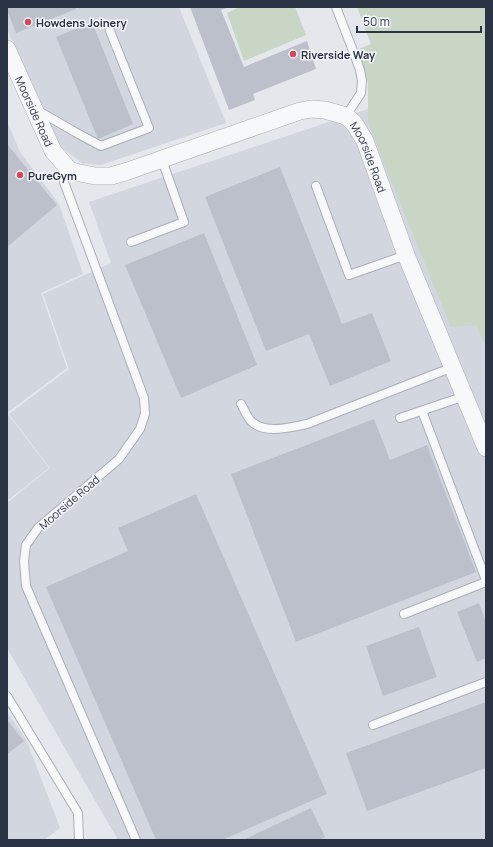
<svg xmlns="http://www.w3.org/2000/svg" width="493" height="847" font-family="Manrope,sans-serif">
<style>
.built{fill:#d2d6de}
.green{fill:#c9d6c5}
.building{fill:#bbc0ca}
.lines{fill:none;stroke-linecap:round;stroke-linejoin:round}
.service-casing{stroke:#a9aeb7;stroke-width:10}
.minor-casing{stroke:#a9aeb7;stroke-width:18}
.service{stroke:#f7f8fa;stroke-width:8}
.minor{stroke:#f7f8fa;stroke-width:17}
.poi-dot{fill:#d1495b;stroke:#f4f6f9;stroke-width:1.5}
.labels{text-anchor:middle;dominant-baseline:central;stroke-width:3;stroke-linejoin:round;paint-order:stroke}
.poi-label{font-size:11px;font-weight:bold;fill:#2b3445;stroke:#f4f6f9;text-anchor:start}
.street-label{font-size:11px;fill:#2b3445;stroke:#f4f6f9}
</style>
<rect width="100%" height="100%" fill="#e4e7ec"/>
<g class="built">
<polygon points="7,7 179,7 226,123 101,165 82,163 61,147 7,29"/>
<polygon points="404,97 486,323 486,840 118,840 7,648 7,503 50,468 9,414 69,369 43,294 111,263 89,202"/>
<polygon points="7,121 20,152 59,204 83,274 41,293 67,368 7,413 49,468 7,501"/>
<polygon points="7,712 26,739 60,828 44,840 7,840"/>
</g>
<g class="green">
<polygon points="240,7 295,7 306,35 244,61 227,13"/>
<polygon points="357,7 486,7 486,348 476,325 451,327 383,161 368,122 368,83 359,49 371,44"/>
</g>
<g class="building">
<polygon points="7,7 75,7 76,9 16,33 7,10"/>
<polygon points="190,7 229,7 221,10 244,67 307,41 316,69 253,94 255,100 229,110"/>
<polygon points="92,22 133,124 98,139 56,37"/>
<polygon points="7,144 57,205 7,247"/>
<polygon points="280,167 342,324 372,313 391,361 330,386 309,334 266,351 205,197"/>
<polygon points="204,233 257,365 181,398 125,265"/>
<polygon points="374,419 390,460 427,445 476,572 296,642 231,474"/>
<polygon points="196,494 327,794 222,840 156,840 46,587 128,551 118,528"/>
<polygon points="479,603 486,622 486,658 477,662 457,612"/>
<polygon points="419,627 437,677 383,696 366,646"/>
<polygon points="486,702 486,768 367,811 346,753"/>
<polygon points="7,720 24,741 7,754"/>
<polygon points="311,808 325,837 319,840 243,840"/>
</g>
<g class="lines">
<defs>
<g id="service">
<polyline points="336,7 355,56 360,70 362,81 361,93 346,116"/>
<polyline points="37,110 75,132 101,146 149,128 110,31"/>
<polyline points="68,169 64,182 144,398 145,414 140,429 119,459 38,528 26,545 24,561 26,586 136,840"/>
<polyline points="316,186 349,275 406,255"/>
<polyline points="131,242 184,222 162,160"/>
<path d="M241 404C244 409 247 417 251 421 264 435 291 427 307 424L453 367"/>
<polyline points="422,411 486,580"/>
<polyline points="400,418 465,396"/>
<polyline points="404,614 486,582"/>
<polyline points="7,696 78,813 79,840"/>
<polyline points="373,725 486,682"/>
</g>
<g id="minor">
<path id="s1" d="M7 49 53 151 65 165 68 169 75 172 95 176H111L128 171 300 111 311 109 325 110 346 116 354 123 365 141 406 255 486 448"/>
</g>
</defs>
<use href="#service" class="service-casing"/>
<use href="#minor" class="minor-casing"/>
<use href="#service" class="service"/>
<use href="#minor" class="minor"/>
</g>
<g class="poi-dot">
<circle cx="28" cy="22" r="4"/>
<circle cx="293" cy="54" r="4"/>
<circle cx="20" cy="175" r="4"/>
</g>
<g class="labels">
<g class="poi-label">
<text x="36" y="22">Howdens Joinery</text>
<text x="301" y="54">Riverside Way</text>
<text x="28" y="175">PureGym</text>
</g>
<g class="street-label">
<text stroke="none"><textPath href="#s1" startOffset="68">Moorside Road</textPath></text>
<text stroke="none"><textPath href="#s1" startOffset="474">Moorside Road</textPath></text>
<text transform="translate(69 502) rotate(-41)">Moorside Road</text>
</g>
</g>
<rect width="493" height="847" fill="none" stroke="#2b3445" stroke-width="16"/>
<path d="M357 26v6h124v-6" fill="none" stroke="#2b3445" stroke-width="2"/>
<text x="363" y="26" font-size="12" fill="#2b3445" stroke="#f4f6f9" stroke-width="3" paint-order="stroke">50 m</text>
</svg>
